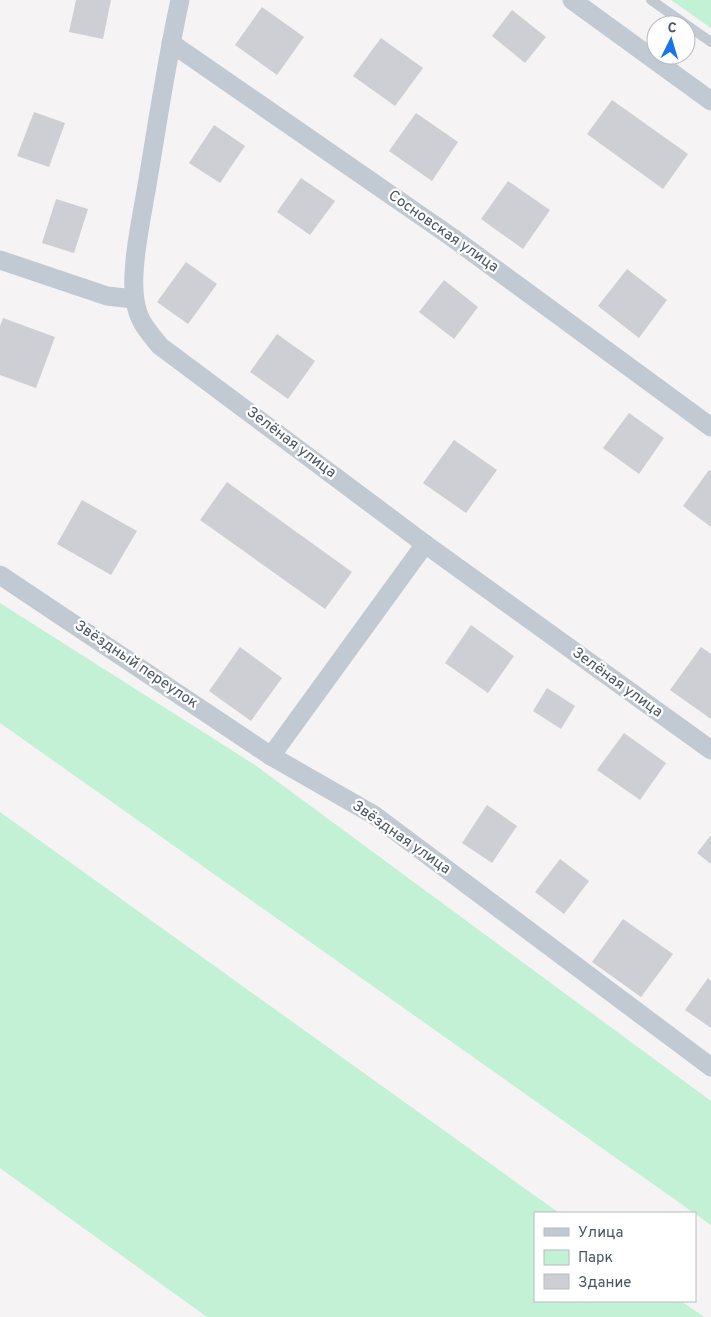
<svg xmlns="http://www.w3.org/2000/svg" width="711" height="1317" font-family="Overpass,sans-serif">
<style>
.green{fill:#c3f1d5}
.building{fill:#cdcfd5}
.lines{fill:none;stroke-linecap:round;stroke-linejoin:round}
.lane{stroke:#c1cad2;stroke-width:10}
.street{stroke:#c1cad2;stroke-width:19}
.labels{text-anchor:middle;dominant-baseline:central;stroke-width:4.5;stroke-linejoin:round;paint-order:stroke}
.street-label{font-size:15px;fill:#4a5661;stroke:#fff}
</style>
<rect width="100%" height="100%" fill="#f5f3f3"/>
<g class="green">
<polygon points="671,0 711,0 711,28"/>
<polygon points="0,603 255,765 711,1101 711,1225 0,723"/>
<polygon points="0,812 559,1213 535,1213 535,1301 681,1301 704,1317 207,1317 0,1168"/>
</g>
<g class="building">
<polygon points="76,0 111,0 103,39 69,32"/>
<polygon points="262,7 304,37 277,75 235,45"/>
<polygon points="512,10 546,37 525,63 492,36"/>
<polygon points="381,38 423,68 395,106 353,76"/>
<polygon points="612,100 688,154 663,189 587,134"/>
<polygon points="34,112 65,123 49,167 17,156"/>
<polygon points="416,113 458,142 432,181 389,151"/>
<polygon points="214,125 245,146 220,183 189,163"/>
<polygon points="301,178 335,201 310,235 277,212"/>
<polygon points="508,181 550,210 523,249 481,219"/>
<polygon points="56,199 88,209 74,253 42,243"/>
<polygon points="186,262 217,284 188,324 157,302"/>
<polygon points="627,269 667,300 639,338 598,306"/>
<polygon points="444,280 478,307 454,339 419,312"/>
<polygon points="3,318 55,337 36,388 0,375 0,326"/>
<polygon points="277,334 315,361 288,399 250,372"/>
<polygon points="629,413 664,438 639,474 603,448"/>
<polygon points="454,440 497,470 466,513 423,483"/>
<polygon points="709,470 711,471 711,527 683,506"/>
<polygon points="227,482 352,572 325,609 200,520"/>
<polygon points="82,500 137,531 111,575 57,544"/>
<polygon points="471,625 514,656 488,693 445,663"/>
<polygon points="240,647 282,678 251,721 209,691"/>
<polygon points="701,647 711,654 711,719 670,690"/>
<polygon points="547,688 575,706 561,729 533,711"/>
<polygon points="624,733 666,763 640,800 597,770"/>
<polygon points="487,805 517,826 492,863 462,843"/>
<polygon points="711,835 711,864 697,853"/>
<polygon points="560,859 589,881 564,914 535,892"/>
<polygon points="623,919 673,954 641,997 592,962"/>
<polygon points="708,978 711,981 711,1028 685,1010"/>
</g>
<g class="lines">
<polyline class="lane" points="651,0 711,42"/>
<g class="street">
<path d="M180 0C166 63 157 127 146 191 141 220 130 272 135 300 138 321 147 330 160 346L425 544 711 750"/>
<polyline points="572,0 711,101"/>
<polyline points="171,43 453,238 711,427"/>
<polyline points="0,260 107,296 134,299"/>
<polyline points="425,544 271,756 374,815 711,1067"/>
<polyline points="0,575 271,756"/>
</g>
</g>
<g class="labels">
<g class="street-label">
<text transform="translate(443 232) rotate(35)">Сосновская улица</text>
<text transform="translate(291 443) rotate(37)">Зелёная улица</text>
<text transform="translate(136 665) rotate(34)">Звёздный переулок</text>
<text transform="translate(617 683) rotate(36)">Зелёная улица</text>
<text transform="translate(401 838) rotate(35)">Звёздная улица</text>
</g>
</g>
<rect x="534" y="1212" width="162" height="90" fill="#ffffff" stroke="#b7bbc0"/>
<rect x="544" y="1228" width="25" height="8" fill="#c1cad2" stroke="#b7bbc0"/>
<text x="578" y="1237" font-size="15" fill="#4a5661">Улица</text>
<rect x="544" y="1250" width="25" height="15" fill="#c3f1d5" stroke="#b7bbc0"/>
<text x="578" y="1262" font-size="15" fill="#4a5661">Парк</text>
<rect x="544" y="1274" width="25" height="15" fill="#cdcfd5" stroke="#b7bbc0"/>
<text x="578" y="1287" font-size="15" fill="#4a5661">Здание</text>
<g transform="translate(671 40) rotate(5)"><circle r="24" fill="#ffffff" stroke="#b7bbc0"/>
<path d="M0-4L9 19L0 12L-9 19Z" fill="#1a73e8"/>
<text y="-8" font-size="14" font-weight="bold" text-anchor="middle" fill="#4a5661">С</text>
</g>
</svg>
